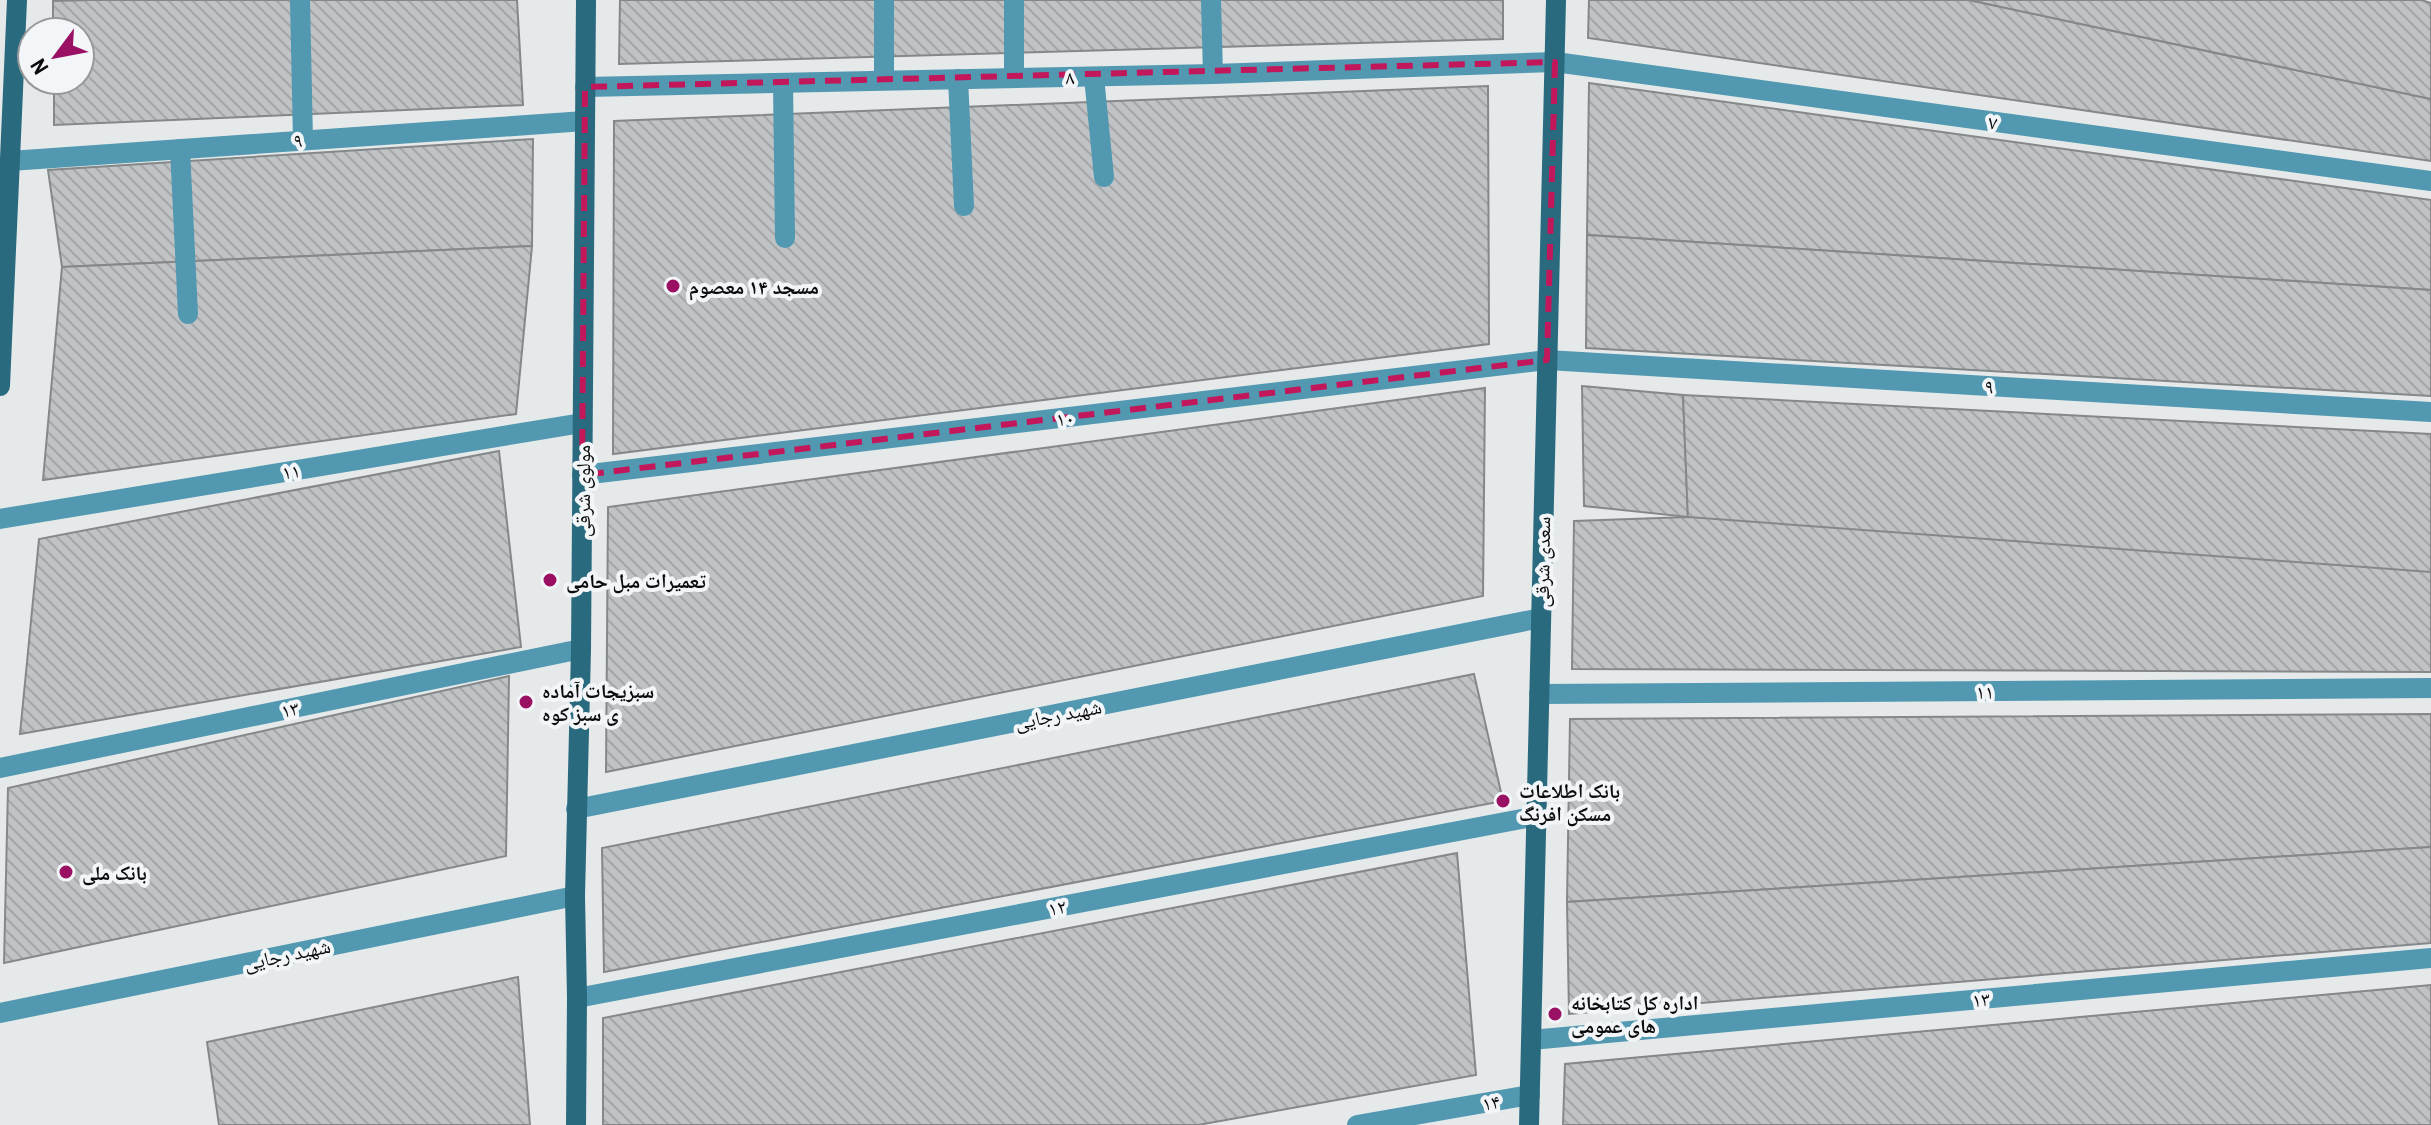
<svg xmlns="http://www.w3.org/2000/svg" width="2431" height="1125" font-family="'Archivo Narrow','Noto Naskh Arabic',sans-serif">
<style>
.building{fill:url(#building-back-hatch);stroke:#858889;stroke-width:2}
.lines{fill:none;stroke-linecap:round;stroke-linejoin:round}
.lane{stroke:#5198b0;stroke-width:20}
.street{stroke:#5198b0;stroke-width:20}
.secondary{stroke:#2a6a7f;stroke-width:20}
.marked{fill:none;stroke:#c2185b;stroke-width:6;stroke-dasharray:16 10;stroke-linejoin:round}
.poi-dot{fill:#9a1163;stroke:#f3f6f8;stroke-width:3}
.labels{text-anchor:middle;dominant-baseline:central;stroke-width:8;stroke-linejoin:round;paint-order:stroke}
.street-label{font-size:20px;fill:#0b0c0d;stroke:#f3f6f8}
.poi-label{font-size:20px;font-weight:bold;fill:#0b0c0d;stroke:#f3f6f8;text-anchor:start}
</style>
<defs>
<pattern id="building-back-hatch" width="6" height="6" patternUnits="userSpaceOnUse" patternTransform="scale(2)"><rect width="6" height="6" fill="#c0c3c5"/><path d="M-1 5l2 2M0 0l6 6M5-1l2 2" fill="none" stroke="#a4a6a8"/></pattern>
</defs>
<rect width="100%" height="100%" fill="#e5e9ea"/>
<g class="building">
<polygon points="91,0 517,0 523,105 54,125 54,80 80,80 80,32 53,32 53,1"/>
<polygon points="620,0 1503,0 1503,39 619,64"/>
<polygon points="1589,0 1969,0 2431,99 2431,161 1588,38"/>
<polygon points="1969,0 2421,0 2431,3 2431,99"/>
<polygon points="1589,83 2431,200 2431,290 1587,235"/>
<polygon points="1488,86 1489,344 613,454 614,121"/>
<polygon points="533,139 532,246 62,267 48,170"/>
<polygon points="1587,235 2431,290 2431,396 1586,348"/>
<polygon points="532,246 516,414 43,480 62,267"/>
<polygon points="1582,386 1683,395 1688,517 1584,506"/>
<polygon points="1485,388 1483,596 606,772 608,507"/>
<polygon points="1683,395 2431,434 2431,578 1689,546"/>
<polygon points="499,451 521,647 20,734 39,539"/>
<polygon points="1688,517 2431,572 2431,672 1572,669 1574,521"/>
<polygon points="1474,674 1503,801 604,972 602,848"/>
<polygon points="509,676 506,856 4,963 8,788"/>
<polygon points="2431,714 2431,847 1567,902 1570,719"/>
<polygon points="2431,847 2431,943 1569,1014 1567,902"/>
<polygon points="1457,853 1476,1075 1198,1125 603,1125 603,1018"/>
<polygon points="518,977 530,1125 219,1125 207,1042"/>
<polygon points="2431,985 2431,1125 1563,1125 1565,1064"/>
</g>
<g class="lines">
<g class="lane">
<polyline points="300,0 303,140"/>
<polyline points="1211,0 1213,74"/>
<polyline points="1094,77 1104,177"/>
<polyline points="958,79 964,206"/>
<polyline points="884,80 884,0"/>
<polyline points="783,83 785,238"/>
<polyline points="180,149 188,314"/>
</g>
<g class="street">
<polyline points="1014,0 1014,78"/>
<polyline points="585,87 1213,74 1555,62 2431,181"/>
<polyline points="10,161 585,121"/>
<polyline points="582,475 1547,360 2431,412"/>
<polyline points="0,519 582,423"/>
<polyline points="1539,694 2431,688"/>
<polyline points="0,768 581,649"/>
<polyline points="576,809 1541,618"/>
<polyline points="577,998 1537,816"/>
<polyline points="0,1013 575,896"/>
<polyline points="1531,1040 2431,958"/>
<polyline points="1357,1125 1530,1095"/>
</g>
<g class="secondary">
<polyline points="0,386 17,0"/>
<polyline points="576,1125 577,998 575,896 581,649 586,0"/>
<polyline points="1529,1125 1556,0"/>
</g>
</g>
<path class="marked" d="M1555 62 1547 360 582 475 585 87Z"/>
<g class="poi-dot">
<circle cx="673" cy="286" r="8"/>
<circle cx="550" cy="580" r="8"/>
<circle cx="526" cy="702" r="8"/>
<circle cx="1503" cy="801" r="8"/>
<circle cx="66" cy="872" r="8"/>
<circle cx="1555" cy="1014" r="8"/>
</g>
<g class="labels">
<g class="street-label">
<text transform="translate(1070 77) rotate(-1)">۸</text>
<text transform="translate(1993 122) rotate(8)">۷</text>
<text transform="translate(298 140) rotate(-4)">۹</text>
<text transform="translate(1989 386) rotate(3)">۹</text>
<text transform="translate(1065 418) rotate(-7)">۱۰</text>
<text transform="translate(291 471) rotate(-9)">۱۱</text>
<text transform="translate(582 491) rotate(-90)">مولوی شرقی</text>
<text transform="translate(1542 562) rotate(-89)">سعدی شرقی</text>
<text x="1985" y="691">۱۱</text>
<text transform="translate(290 709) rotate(-12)">۱۳</text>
<text transform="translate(1058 714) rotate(-11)">شهید رجایی</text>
<text transform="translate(1057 907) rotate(-11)">۱۲</text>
<text transform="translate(287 954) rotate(-12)">شهید رجایی</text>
<text transform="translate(1981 999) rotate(-5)">۱۳</text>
<text transform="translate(1491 1102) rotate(-10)">۱۴</text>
</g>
<g class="poi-label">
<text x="689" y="286">مسجد ۱۴ معصوم</text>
<text x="566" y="580">تعمیرات مبل حامی</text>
<text x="542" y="690">سبزیجات آماده<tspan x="542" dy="23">ی سبز کوه</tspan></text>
<text x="1519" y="790">بانک اطلاعات<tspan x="1519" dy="23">مسکن افرنگ</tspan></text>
<text x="82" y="872">بانک ملی</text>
<text x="1571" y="1002">اداره کل کتابخانه<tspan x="1571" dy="23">های عمومی</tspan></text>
</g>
</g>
<g transform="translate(56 56) rotate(238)"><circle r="38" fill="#f3f6f8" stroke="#96989a" stroke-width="2"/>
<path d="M0-6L14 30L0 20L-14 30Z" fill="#9a1163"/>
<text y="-12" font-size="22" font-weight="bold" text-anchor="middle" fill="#0b0c0d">N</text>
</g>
</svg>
